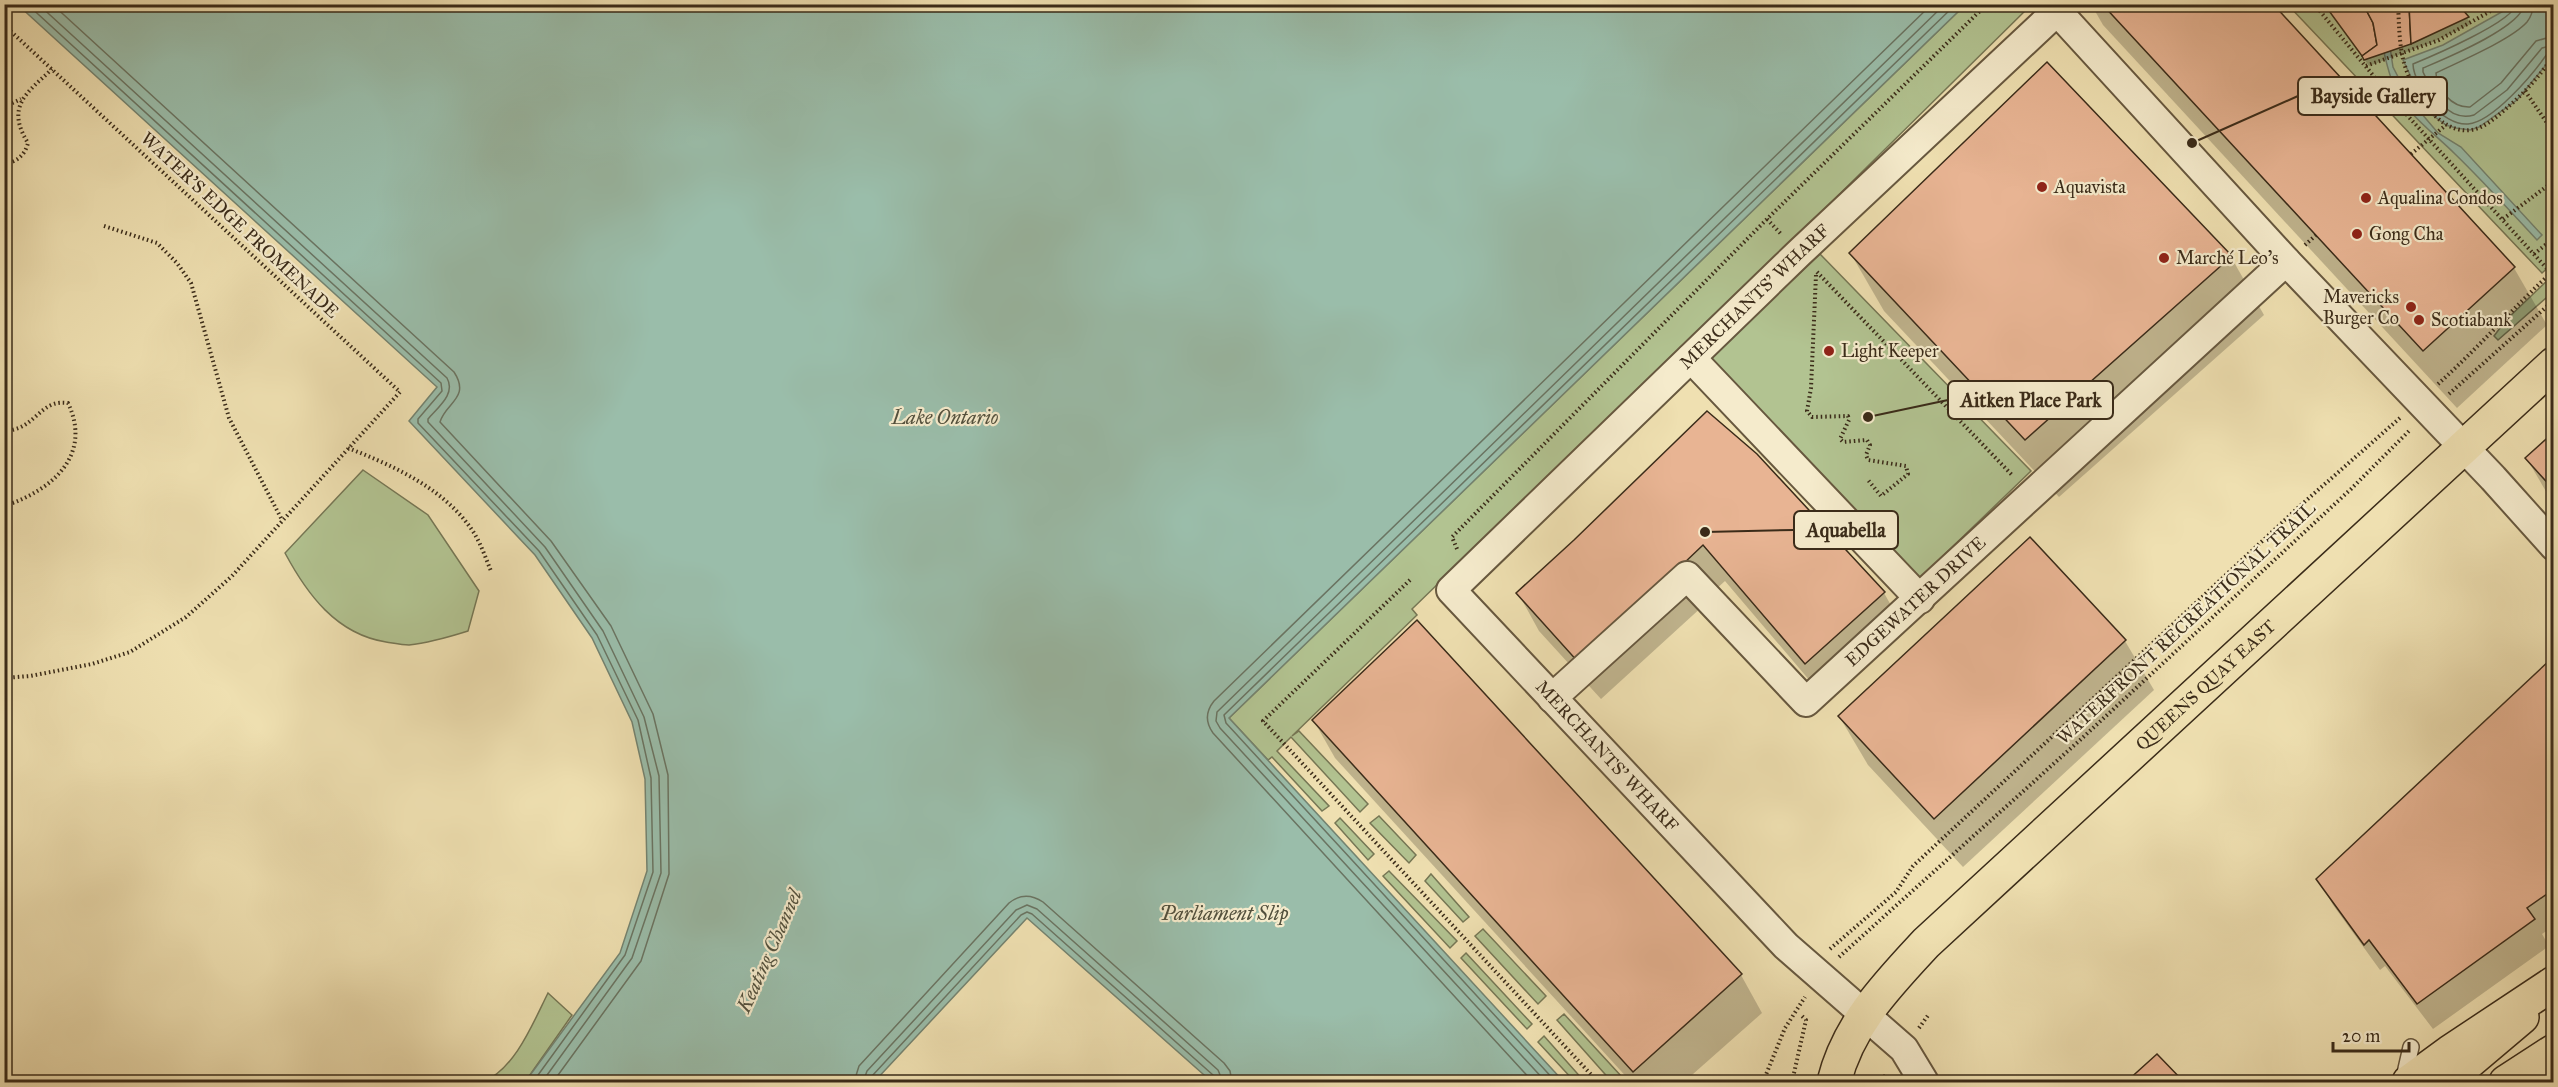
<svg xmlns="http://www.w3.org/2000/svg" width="2558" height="1087" font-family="'IM FELL Great Primer',serif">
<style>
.green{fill:#b2c391;stroke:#767755;stroke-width:1.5}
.water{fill:#9abdaa;stroke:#748370;stroke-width:1.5}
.shadow{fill:#0003}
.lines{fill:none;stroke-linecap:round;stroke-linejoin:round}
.shore{stroke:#6a7462;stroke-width:1.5}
.building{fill:#e8b493;stroke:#3a2b19;stroke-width:1.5}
.service-casing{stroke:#67583f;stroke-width:18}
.minor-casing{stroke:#67583f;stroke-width:32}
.primary-casing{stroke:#3a2b19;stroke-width:36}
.trunk-casing{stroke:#3a2b19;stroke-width:36}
.motorway-casing{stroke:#3a2b19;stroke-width:36}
.path{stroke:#3a2b19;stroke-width:4;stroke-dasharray:1.5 3;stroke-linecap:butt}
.service{stroke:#f5ebcc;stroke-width:15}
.minor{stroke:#f5ebcc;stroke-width:28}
.primary{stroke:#efe0b1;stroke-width:33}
.trunk{stroke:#efe0b1;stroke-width:33}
.motorway{stroke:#efe0b1;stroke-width:33}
.poi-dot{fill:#8f2418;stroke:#f5ebcc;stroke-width:2}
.labels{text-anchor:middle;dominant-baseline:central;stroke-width:4.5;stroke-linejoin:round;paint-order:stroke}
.poi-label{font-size:18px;fill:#3a2b19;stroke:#f5ebcc;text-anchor:start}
.street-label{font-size:18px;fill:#3a2b19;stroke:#f5ebcc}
.water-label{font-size:20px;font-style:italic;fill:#52503d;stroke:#f5ebcc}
.leader{fill:none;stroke:#3a2b19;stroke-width:2}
.callout-dot{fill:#3a2b19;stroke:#f5ebcc;stroke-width:2}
.callout{fill:#f5ebcc;stroke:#3a2b19;stroke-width:2}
.callout-label{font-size:20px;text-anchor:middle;font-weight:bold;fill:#3a2b19}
</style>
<rect width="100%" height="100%" fill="#efe0b1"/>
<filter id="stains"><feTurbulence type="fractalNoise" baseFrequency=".00333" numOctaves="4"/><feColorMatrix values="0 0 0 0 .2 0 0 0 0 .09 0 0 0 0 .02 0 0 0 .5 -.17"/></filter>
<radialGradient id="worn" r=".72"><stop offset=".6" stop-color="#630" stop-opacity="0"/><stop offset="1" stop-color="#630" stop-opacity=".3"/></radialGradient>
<g class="green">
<polygon points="1965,5 2031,5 1790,243 1412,609 1417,615 1292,736 1299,731 1368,804 1360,812 1291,737 1277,751 1329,806 1322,811 1272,757 1268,760 1229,718"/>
<polygon points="2288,5 2553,5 2553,263 2542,273"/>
<polygon points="1820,254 2031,471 1917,581 1704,363"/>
<polygon points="2553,275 2553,292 2498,340 2494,336 2506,320"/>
<path d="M363 470 428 515 479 591 468 631C449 637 428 643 409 645 401 645 393 643 386 642 336 634 307 594 285 553Z"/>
<polygon points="1379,816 1416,855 1409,863 1370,823"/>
<polygon points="1340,818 1374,854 1368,860 1335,823"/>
<polygon points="1389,871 1457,941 1450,948 1383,876"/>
<polygon points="1431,874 1469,917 1463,922 1425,881"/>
<polygon points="1483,929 1546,996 1538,1004 1475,936"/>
<polygon points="1466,953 1532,1024 1527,1029 1461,958"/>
<path d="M548 993 572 1015 525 1082H483C515 1069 533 1023 548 993Z"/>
<polygon points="1564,1014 1622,1077 1617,1082 1612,1082 1557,1020"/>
<polygon points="1544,1036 1584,1081 1582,1082 1575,1082 1538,1042"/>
</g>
<g class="water">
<polygon points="18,5 1965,5 1229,718 1564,1082 1212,1082 1027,918 874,1082 525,1082 620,953 647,871 645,779 632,722 592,638 535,555 409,421 437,387"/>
<polygon points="2514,5 2553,5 2553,54 2550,60 2517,100 2479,127 2470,130 2456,128 2446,125 2431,114 2423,102 2403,60 2443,45"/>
<path d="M2377 19 2388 34 2393 67 2410 100 2438 133 2461 147 2542 235 2537 240C2510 211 2483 181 2455 154 2433 132 2407 115 2394 86 2385 65 2382 41 2377 19Z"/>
</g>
<g class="shadow">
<polygon points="2091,4 2271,4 2514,268 2547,325 2457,408 2103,25"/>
<polygon points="2325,4 2398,4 2461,10 2471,24 2433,42 2369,66"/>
<polygon points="1851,254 2231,257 2264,315 2059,497 1884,311"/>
<polygon points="1707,413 1884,593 1905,630 1827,701 1725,581 1702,602 1704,605 1601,699 1539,631 1518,593 1575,541"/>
<polygon points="2554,433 2554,505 2527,459"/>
<polygon points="2030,539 2125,641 2154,690 1963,867 1868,765 1839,716"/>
<polygon points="1417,622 1741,975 1762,1013 1684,1082 1631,1082 1335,758 1314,721"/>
<polygon points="2554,665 2554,926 2542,934 2549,946 2433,1029 2385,966 2380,970 2333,905 2318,879"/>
<polygon points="2157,1056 2182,1082 2128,1082"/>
</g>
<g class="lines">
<g class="shore">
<polyline points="27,4 441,383 442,391 418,419 418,423 539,551 597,635 638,720 651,778 653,872 625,955 533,1082"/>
<path d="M38 4 447 378C456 394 438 407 428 419V422L545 547 603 631 644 717 659 776 661 873 632 958 542 1082"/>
<path d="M52 4 454 372C471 398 445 403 440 422L551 541 611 626 653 714 668 775 669 874 641 961 553 1082"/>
<path d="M2516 4C2515 21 2430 57 2413 64 2413 76 2425 96 2433 105 2440 115 2455 125 2468 124 2493 122 2533 74 2547 54L2554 52"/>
<path d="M2524 4C2523 27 2444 59 2423 68V72C2432 91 2446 123 2474 115L2507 90 2542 48 2554 45"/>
<path d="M2533 4C2533 11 2531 17 2527 22 2511 40 2458 62 2436 73 2436 89 2452 108 2470 107L2501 83 2536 41 2554 36"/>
<path d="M854 1082 859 1066 1009 903C1020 894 1031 894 1043 902L1224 1063 1230 1071 1232 1082"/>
<polyline points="863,1082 867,1071 1016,910 1027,905 1037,909 1218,1070 1223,1082"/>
<polyline points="870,1082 872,1076 1021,915 1027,912 1032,914 1213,1075 1215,1082"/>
<path d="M1533 1082 1213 733C1205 722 1206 711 1214 701L1932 4"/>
<polyline points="1546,1082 1220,728 1216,721 1217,712 1945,4"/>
<polyline points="1556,1082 1226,723 1224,715 1956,4"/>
</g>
</g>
<g class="building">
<polygon points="2102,4 2273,4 2515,267 2423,351"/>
<polygon points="2324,4 2363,4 2373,23 2377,45 2362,56"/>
<polygon points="2363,4 2409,5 2411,44 2364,60 2362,56 2377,45 2373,23"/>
<polygon points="2409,5 2462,9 2469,17 2411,44"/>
<polygon points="2047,62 2232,256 2025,440 1849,253"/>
<polygon points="1707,411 1757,454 1885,592 1805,664 1703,545 1579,663 1516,593 1574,540"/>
<polygon points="2554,432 2554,490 2525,458"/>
<polygon points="2030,537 2126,640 1934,819 1838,716"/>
<polygon points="1417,620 1742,974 1633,1072 1312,720"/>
<polygon points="2551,659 2554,662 2554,889 2527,908 2535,919 2417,1004 2369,940 2364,945 2316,879"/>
<polygon points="2157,1054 2184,1082 2126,1082"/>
</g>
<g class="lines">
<defs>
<polyline id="service" points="2403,1082 2411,1047"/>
<g id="minor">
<polyline points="1691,358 1920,599"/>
<path id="s1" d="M1552 698 1687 576 1806 702 2286 261"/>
<path id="s2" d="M1924 1082 1904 1049 1786 946 1451 590 1799 253 2057 11 2286 261 2493 478 2554 546"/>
</g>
<g id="primary">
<path id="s3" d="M1834 1082C1848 1025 1887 985 1926 943L2554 364"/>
</g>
<polyline id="trunk" points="2445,1082 2522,1017"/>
<g id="motorway">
<polyline points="2409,1082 2450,1052 2554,983"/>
<polyline points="2506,1082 2554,1051"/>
</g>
</defs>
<use href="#service" class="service-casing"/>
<use href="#minor" class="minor-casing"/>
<use href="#primary" class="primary-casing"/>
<use href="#trunk" class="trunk-casing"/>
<use href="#motorway" class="motorway-casing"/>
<g class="path">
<polyline points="2314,4 2396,103 2551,273"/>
<path d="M2398 4C2399 23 2399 41 2403 59 2409 86 2437 135 2471 130 2485 128 2499 115 2509 106 2526 91 2542 74 2554 54"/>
<polyline points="4,25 400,392 232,576 186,617 130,652 92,664 30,676 4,678"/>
<polyline points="2366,66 2439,40 2503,4"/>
<polyline points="2525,91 2554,133"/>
<polyline points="4,107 21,99"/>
<polyline points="2411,154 2446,125"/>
<path d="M4 164C17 162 25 155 28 143 5 106 27 93 52 69"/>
<polyline points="1767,219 1781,234"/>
<polyline points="2503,219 2554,181"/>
<polyline points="104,226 157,243 177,263 191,283 229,418 282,520"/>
<polyline points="2305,245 2316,235"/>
<polyline points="2534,254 2554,238"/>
<polyline points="1817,272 2013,476"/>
<polyline points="1816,275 1811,388 1807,411 1812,417 1848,416 1849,420 1840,439 1843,442 1867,440 1870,445 1866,455 1868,460 1906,466 1908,474 1881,496 1868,480"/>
<path d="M2438 384C2478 348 2514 307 2554 270"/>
<polyline points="2449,394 2554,300"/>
<path d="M4 433C10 430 18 429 23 426 40 416 46 400 68 403 93 456 51 491 4 506"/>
<path d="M348 448C394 466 446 489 474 533 481 544 486 559 491 571"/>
<polyline points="1457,549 1452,537 1767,219 1987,4"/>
<polyline points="1410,580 1263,721 1598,1082"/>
<polyline points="1830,949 1896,892 1913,866 2301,505 2401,417"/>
<polyline points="1839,957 2079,741 2351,489 2411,429"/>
<polyline points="1919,1028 1929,1014"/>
<polyline points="1882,1080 1887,1073"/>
<polyline points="1763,1082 1785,1028 1805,997"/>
<polyline points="1792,1082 1806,1020 1801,1015"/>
</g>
<use href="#service" class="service"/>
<use href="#minor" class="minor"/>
<use href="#primary" class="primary"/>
<use href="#trunk" class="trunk"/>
<use href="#motorway" class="motorway"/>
</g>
<g class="poi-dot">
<circle cx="2042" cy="187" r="6"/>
<circle cx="2366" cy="198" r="6"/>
<circle cx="2357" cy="234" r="6"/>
<circle cx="2164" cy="258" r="6"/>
<circle cx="2411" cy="307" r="6"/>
<circle cx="2419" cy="320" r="6"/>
<circle cx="1829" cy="351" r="6"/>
</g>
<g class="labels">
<g class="poi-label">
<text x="2054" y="187">Aquavista</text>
<text x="2378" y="198">Aqualina Condos</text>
<text x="2369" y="234">Gong Cha</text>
<text x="2176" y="258">Marché Leo's</text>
<text x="2399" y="297" text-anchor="end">Mavericks<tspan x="2399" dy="21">Burger Co</tspan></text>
<text x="2431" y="320">Scotiabank</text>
<text x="1841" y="351">Light Keeper</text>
</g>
<g class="street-label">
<text transform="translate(240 225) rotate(43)">WATER'S EDGE PROMENADE</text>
<text stroke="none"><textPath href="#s2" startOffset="1106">MERCHANTS' WHARF</textPath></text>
<text stroke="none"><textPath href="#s1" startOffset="504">EDGEWATER DRIVE</textPath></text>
<text transform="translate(2186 623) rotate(-43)">WATERFRONT RECREATIONAL TRAIL</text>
<text stroke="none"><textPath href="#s3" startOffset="549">QUEENS QUAY EAST</textPath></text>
<text transform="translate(1607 756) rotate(47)">MERCHANTS' WHARF</text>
</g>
<g class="water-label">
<text x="945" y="417">Lake Ontario</text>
<text x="1224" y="913">Parliament Slip</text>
<text transform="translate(769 951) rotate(-66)">Keating Channel</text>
</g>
</g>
<path class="leader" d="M2192 143L2298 96M1868 417L1948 400M1705 532L1794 530"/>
<g class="callout-dot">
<circle cx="2192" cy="143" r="6"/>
<circle cx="1868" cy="417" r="6"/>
<circle cx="1705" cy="532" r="6"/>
</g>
<g class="callout">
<rect x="2298" y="77" width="149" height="38" rx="6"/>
<rect x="1948" y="381" width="165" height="38" rx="6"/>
<rect x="1794" y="511" width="104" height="38" rx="6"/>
</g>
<g class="callout-label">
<text x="2373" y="103">Bayside Gallery</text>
<text x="2031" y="407">Aitken Place Park</text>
<text x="1846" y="537">Aquabella</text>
</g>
<rect width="2558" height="1087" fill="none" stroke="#efe0b1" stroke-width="24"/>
<rect x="6" y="6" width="2546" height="1075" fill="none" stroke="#3a2b19" stroke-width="3"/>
<rect x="12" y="12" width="2534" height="1063" fill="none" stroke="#3a2b19" stroke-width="1.5"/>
<path d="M2333 1042v9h76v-9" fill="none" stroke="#3a2b19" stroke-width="3"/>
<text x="2342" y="1042" font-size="18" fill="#3a2b19" stroke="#f5ebcc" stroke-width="4.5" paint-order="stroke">20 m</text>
<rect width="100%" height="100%" filter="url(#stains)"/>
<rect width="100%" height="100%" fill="url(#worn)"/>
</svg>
